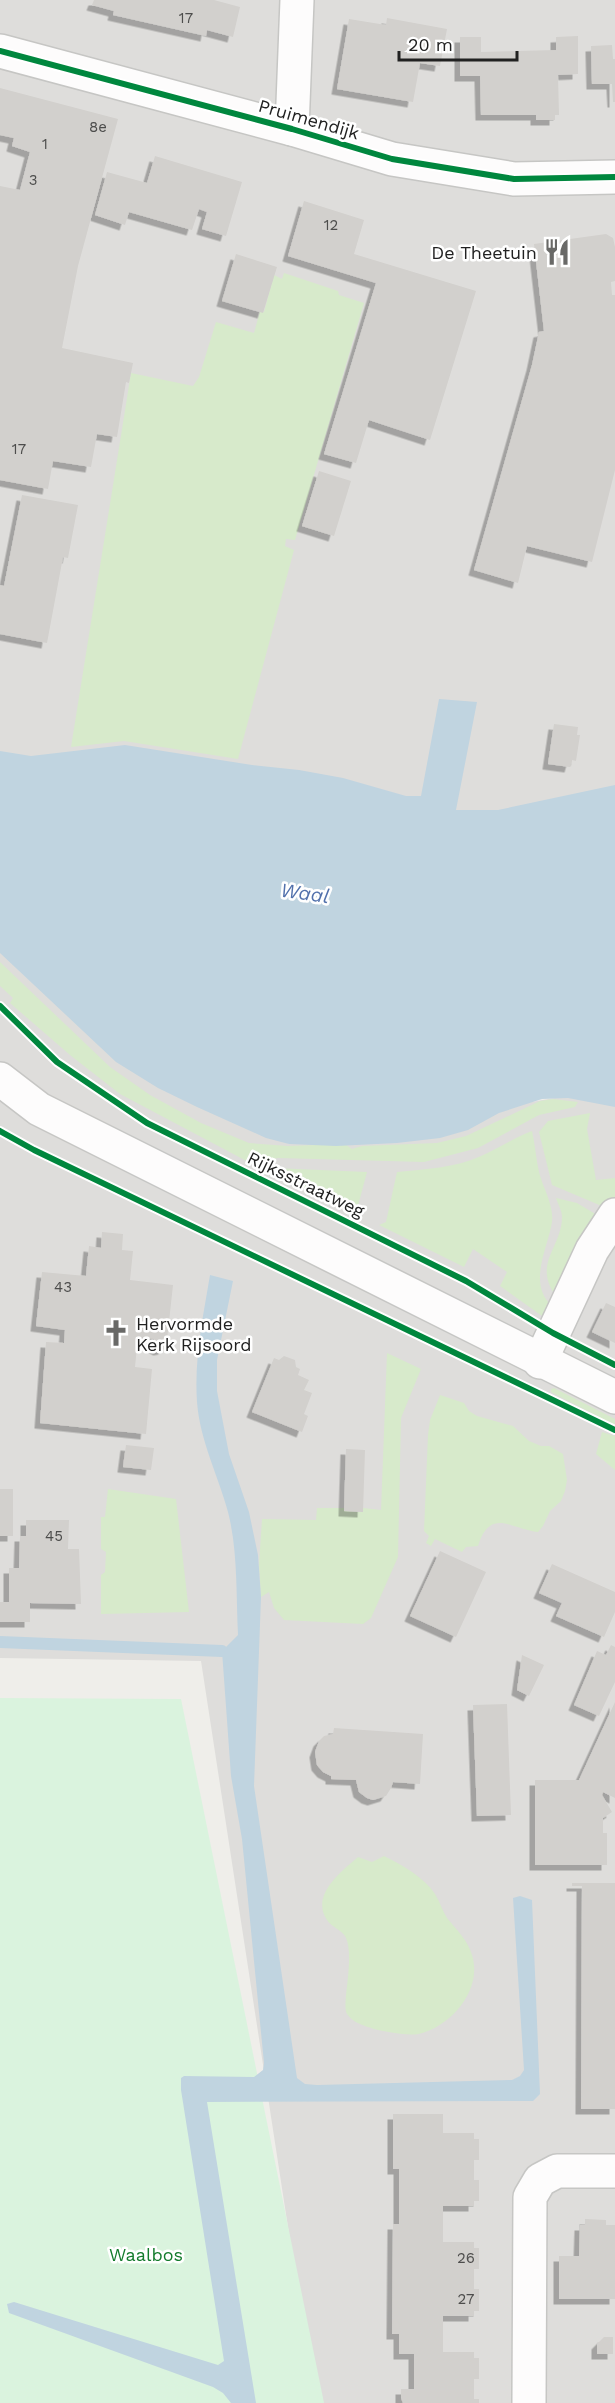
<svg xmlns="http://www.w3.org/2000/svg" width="615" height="2403" font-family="'Work Sans',sans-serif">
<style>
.residential{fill:#dedddb}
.grass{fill:#d7eacb}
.park{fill:#daf3de}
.water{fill:#c0d4e0}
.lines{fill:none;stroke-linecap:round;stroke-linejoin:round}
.stream{stroke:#c0d4e0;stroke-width:12}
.building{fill:#d2d0cd;filter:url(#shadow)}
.minor-casing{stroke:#c6c6c4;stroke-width:36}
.minor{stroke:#fdfcfc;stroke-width:33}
.cycleway-casing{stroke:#fff;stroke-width:10}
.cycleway{stroke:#00873e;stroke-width:6}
.labels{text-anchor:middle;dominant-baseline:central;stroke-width:5;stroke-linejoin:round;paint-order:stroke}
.number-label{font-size:15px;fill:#4d4d4c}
.street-label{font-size:18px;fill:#212121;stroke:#fff}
.poi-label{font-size:18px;fill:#212121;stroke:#fff;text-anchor:end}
.park-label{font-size:18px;fill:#137b2c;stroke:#fff}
.water-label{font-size:20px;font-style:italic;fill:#5271ac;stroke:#fff}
</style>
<defs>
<filter id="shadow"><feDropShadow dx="-5.5" dy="5.5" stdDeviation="0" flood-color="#0004"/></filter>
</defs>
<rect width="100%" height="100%" fill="#efeeea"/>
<g class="residential">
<polygon points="0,0 615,0 615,821 493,858 0,761"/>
<polygon points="0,944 289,1144 572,1095 615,1093 615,2403 315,2403 201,1661 0,1658"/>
</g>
<g class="grass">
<polygon points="284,273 338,291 339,295 364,303 295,540 286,539 285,546 294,550 238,759 124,741 71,747 131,373 193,386 199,377 216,322 254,333 260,311 264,312 274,275 282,279"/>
<polygon points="0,962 110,1067 150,1095 201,1123 249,1143 288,1146 345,1144 352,1149 362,1146 437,1143 466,1136 540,1101 553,1099 578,1102 575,1107 539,1115 478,1148 424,1162 278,1158 264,1161 256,1166 120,1094 70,1055 10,1003 13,998 0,986"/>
<polygon points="590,1113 587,1129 596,1180 615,1178 615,1203 604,1207 552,1185 539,1132 548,1121"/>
<path d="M532 1131C535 1144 536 1159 539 1172 543 1188 554 1205 552 1222 548 1248 527 1283 552 1306L545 1318 500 1286 507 1272 473 1249 464 1267 379 1225 386 1222 397 1172C425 1169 455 1168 481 1156 499 1148 514 1138 532 1131Z"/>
<polygon points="274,1168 367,1172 356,1213 269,1172"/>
<path d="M556 1198 577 1203 597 1215 555 1295C533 1263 562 1247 562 1217 562 1211 558 1204 556 1198Z"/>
<polygon points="387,1353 421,1369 401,1418 398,1557 371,1618 363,1624 284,1620 274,1608 269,1592 261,1597 259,1564 262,1519 316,1520 317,1508 344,1508 345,1511 363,1512 363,1508 381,1510"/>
<polygon points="554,1388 615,1419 615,1425 551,1392 551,1389"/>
<path d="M440 1395 464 1403 469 1411 477 1416 513 1426 529 1441 541 1446H549L563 1454 567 1480 565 1491 561 1501 550 1511 543 1526 538 1532C511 1529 490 1507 478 1546L466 1547 462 1552 435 1539 431 1546 426 1543 429 1536 424 1531 428 1435 430 1420Z"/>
<polygon points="602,1432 615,1436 615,1470 596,1454"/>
<polygon points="108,1489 176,1499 189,1612 101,1614 101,1575 105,1572 106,1552 101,1549 101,1517 105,1517"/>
<path d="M384 1856C402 1865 424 1877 435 1894 440 1902 442 1910 447 1918 457 1930 468 1941 472 1955 483 1990 451 2026 419 2034 407 2036 387 2032 374 2029 365 2026 353 2023 347 2014 341 2005 355 1959 346 1938 343 1930 332 1928 327 1920 310 1895 342 1871 358 1857L372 1862Z"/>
</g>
<polygon class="park" points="0,1698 181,1699 324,2403 0,2403"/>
<g class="water">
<polygon points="439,699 477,702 456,810 498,810 615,785 615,1107 568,1098 542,1099 499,1113 468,1130 440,1138 397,1143 336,1146 289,1144 266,1138 197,1107 158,1088 116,1062 0,953 0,751 31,756 125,745 252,765 299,770 343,778 406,796 421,796"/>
<path d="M210 1275 233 1281 217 1360V1391L229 1454 249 1512 258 1555 261 1597 254 1786 297 2078 305 2084 317 2085 512 2080 520 2076 524 2070 513 1898 520 1896 532 1900 540 2094 533 2101 207 2102 256 2403H231L223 2393 213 2387 9 2313 7 2304 14 2302 218 2365 224 2361 181 2090V2078L184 2076 254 2077 263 2070 264 2063 242 1839 231 1776 222 1651 238 1635C236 1595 238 1551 228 1512 218 1475 200 1441 197 1402 194 1359 203 1317 210 1275Z"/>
</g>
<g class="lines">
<polyline class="stream" points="0,1642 222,1651"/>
</g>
<g class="building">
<polygon points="94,0 214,0 240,7 233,37 207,30 206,36 113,15 114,11 92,5"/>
<polygon points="387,18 447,29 440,66 420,63 413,102 337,89 349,19 386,25"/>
<polygon points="578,36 578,74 558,75 559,115 555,115 555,120 536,120 536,115 481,115 480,76 460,76 460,37 481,37 481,52 556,50 556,37"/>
<polygon points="612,45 613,59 615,59 615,102 613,102 612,84 592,84 591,46"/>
<polygon points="0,88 118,119 78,266 62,348 133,363 129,383 126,382 117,437 97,434 91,467 53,461 48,489 0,480 0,186 20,190 30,152 12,146 14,138 0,135"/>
<polygon points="155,156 242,182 226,236 202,229 207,212 199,209 192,230 129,212 125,225 95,215 107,172 147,183"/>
<polygon points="304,201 364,220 354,254 476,291 430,440 369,420 356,463 324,454 376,283 288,256"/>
<polygon points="606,234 613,238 615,247 615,281 611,282 612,295 615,295 615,470 592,562 527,546 518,583 474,570 532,365 539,332 544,331 534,244"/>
<polygon points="236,254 277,267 263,313 222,301"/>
<polygon points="319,471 351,481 334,536 302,526"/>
<polygon points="22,495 78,505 68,558 63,557 47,643 0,634 0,585 4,586"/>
<polygon points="554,724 578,727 577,735 580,735 576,761 572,760 570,767 548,764"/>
<polygon points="102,1232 123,1234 122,1250 133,1251 130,1280 173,1285 167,1340 164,1349 159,1350 155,1348 154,1339 138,1337 135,1367 152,1369 146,1434 40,1423 46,1342 64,1343 65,1330 36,1326 42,1272 86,1276 89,1246 101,1248"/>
<polygon points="606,1303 615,1307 615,1343 592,1332"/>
<polygon points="284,1356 295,1360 296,1367 300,1369 298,1375 309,1380 304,1390 312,1393 304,1414 308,1416 302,1432 252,1412 274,1358 279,1360"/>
<polygon points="126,1445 154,1448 151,1470 123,1467"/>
<polygon points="346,1449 365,1450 363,1512 344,1511"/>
<rect x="0" y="1489" width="13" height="47"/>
<polygon points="26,1520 69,1520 68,1549 79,1549 81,1604 30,1603 30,1622 0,1622 0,1602 9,1602 9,1568 19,1568 20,1536 26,1536"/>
<polygon points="440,1551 486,1572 456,1637 410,1616"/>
<polygon points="552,1564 615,1592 615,1612 604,1637 556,1616 562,1603 539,1593"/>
<polygon points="611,1645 615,1647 615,1682 599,1716 574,1705 597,1651 606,1655"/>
<polygon points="522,1655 544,1665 529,1696 517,1690"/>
<polygon points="615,1702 615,1798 603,1792 602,1795 612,1812 603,1818 603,1833 607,1833 607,1865 535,1865 535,1780 579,1780"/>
<polygon points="507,1704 511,1815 477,1816 473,1705"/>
<polygon points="334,1728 423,1734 420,1784 393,1782 391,1788 386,1796 373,1800 367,1798 359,1792 356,1780 331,1779 331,1776 323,1772 317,1765 315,1752 319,1741 324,1736 333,1734"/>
<polygon points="572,1883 615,1883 615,2109 581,2109 582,1886 572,1886"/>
<polygon points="393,2114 443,2114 443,2133 474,2133 474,2139 479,2139 479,2160 474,2160 474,2180 479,2180 479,2201 474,2201 474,2206 443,2206 443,2242 474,2242 474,2248 479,2248 479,2269 474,2269 474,2289 479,2289 479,2311 474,2311 474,2316 443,2316 443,2352 474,2352 474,2358 479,2358 479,2379 474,2379 474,2399 479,2399 479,2403 403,2403 401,2398 401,2389 414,2389 414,2354 399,2354 399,2334 392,2334 393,2224 399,2224 399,2169 393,2169"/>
<polygon points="585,2219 606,2220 606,2225 615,2225 615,2299 559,2299 559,2256 579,2256 580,2225 585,2225"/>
<polygon points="604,2337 613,2337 613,2354 597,2354 597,2344"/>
</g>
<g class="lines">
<defs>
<g id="minor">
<polyline points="0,51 292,129 392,159 514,179 615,177"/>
<polyline points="292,129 297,0"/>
<polyline points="0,1079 39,1109 615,1397"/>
<polyline points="540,1362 592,1250 615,1215"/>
<polyline points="529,2403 530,2197 540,2180 557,2171 615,2171"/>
</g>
</defs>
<use href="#minor" class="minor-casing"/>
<use href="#minor" class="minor"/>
<defs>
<g id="cycleway">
<polyline points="0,51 292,129 392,159 514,179 615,177"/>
<polyline points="0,1006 57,1062 147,1123 466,1281 553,1333 615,1365"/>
<polyline points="0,1131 34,1150 615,1430"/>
</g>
</defs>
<use href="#cycleway" class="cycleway-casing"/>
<use href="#cycleway" class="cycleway"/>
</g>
<defs>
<symbol id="restaurant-bare" viewBox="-9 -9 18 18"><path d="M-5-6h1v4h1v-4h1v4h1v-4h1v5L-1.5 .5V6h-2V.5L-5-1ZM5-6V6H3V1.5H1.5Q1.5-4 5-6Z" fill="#696967" stroke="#fff" stroke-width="2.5" paint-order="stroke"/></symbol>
<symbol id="church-bare" viewBox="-9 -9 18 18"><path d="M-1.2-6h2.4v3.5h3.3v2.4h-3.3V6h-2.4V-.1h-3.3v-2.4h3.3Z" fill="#696967" stroke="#fff" stroke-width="2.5" paint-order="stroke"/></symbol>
</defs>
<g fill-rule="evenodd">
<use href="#restaurant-bare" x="538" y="233" width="38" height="38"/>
<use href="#church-bare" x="97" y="1314" width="38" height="38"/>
</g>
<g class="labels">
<g class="number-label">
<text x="186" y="18">17</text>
<text x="98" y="127">8e</text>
<text x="45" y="144">1</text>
<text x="33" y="180">3</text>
<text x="331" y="225">12</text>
<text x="19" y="449">17</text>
<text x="63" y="1287">43</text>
<text x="54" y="1536">45</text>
<text x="466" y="2258">26</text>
<text x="466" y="2299">27</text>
</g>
<g class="street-label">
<text transform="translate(309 119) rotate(16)">Pruimendijk</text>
<text transform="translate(306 1184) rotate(26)">Rijksstraatweg</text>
</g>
<g class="poi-label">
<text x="537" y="252">De Theetuin</text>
<text x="136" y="1323" text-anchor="start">Hervormde<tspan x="136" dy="21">Kerk Rijsoord</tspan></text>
</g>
<g class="park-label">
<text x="146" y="2254">Waalbos</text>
</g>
<g class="water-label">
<text transform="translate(305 893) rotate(8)">Waal</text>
</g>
</g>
<path d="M399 51v9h118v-9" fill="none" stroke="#212121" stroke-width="3"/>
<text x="408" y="51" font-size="18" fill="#212121" stroke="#ffffff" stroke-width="4.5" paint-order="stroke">20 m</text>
</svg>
